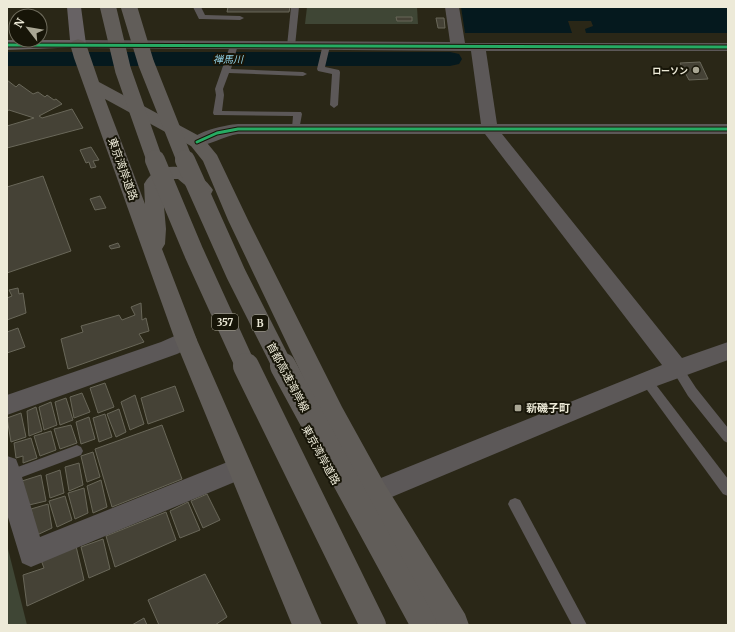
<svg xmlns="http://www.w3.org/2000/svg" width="735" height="632" font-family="Merriweather,'Noto Sans JP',serif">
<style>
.green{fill:#3f4635}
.water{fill:#05191e}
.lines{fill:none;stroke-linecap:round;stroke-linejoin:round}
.river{fill:#05191e;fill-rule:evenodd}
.building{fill:#454236;stroke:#696759}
.lane{fill:#5c5858;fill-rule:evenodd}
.street{fill:#5c5858;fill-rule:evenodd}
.secondary{fill:#676264;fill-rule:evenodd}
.highway{fill:#615d59;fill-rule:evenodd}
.highway-bridge-far2{stroke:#615d59;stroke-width:16}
.highway-bridge-far1{stroke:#615d59;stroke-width:20}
.highway-bridge{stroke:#615d59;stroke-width:26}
.cycleway-casing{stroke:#171508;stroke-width:5}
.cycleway{stroke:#26ab63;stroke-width:3}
.poi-dot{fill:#a9a694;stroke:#171508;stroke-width:1.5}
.labels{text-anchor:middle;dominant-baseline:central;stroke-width:4;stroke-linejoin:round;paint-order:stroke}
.far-poi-label{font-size:9px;font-weight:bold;fill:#edead8;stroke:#171508;text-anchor:end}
.far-water-label{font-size:10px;font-style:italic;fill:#90d0e5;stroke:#171508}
.shield{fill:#171508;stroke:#adaa9a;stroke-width:1}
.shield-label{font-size:10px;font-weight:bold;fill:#edead8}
.street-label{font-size:11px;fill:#edead8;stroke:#171508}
.poi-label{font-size:11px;font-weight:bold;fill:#edead8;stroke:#171508;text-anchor:start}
</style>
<rect width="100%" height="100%" fill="#2a2717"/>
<g class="green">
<polygon points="307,7 417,7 418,24 305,24"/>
<polygon points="7,545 27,625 8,625 7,619"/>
</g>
<polygon class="water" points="461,7 728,7 728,33 586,33 585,29 593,26 591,21 568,21 572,33 465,33"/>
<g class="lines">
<polygon class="river" points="7,52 450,52 459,54 462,59 459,64 450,66 7,66"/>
</g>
<g class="building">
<polygon points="228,7 290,7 289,12 227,12"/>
<polygon points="396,17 412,17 412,21 397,21"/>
<polygon points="436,18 444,18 445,28 438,28"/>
<polygon points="700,62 708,79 689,80 680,63"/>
<polygon points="7,80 16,87 19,84 33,94 38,92 45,97 47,95 54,100 56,99 62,104 39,116 42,118 72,109 83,128 7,148 7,126 34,118 9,110 7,111"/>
<polygon points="91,147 99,160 93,161 96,167 91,168 89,162 86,163 80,150"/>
<polygon points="43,176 71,251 7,273 7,187"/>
<polygon points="100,196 106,208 95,210 90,199"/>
<polygon points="118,243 120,247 111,249 109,246"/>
<polygon points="18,288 19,294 23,293 26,313 7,320 7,298 12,296 9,290"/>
<polygon points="141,303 142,320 146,318 149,331 139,334 144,342 68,369 61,339 83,332 81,326 119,315 122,320 135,315 131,307"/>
<polygon points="18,328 25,347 7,353 7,332"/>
<polygon points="105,383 114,407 98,413 90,388"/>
<polygon points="175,386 184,411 148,424 141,398"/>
<polygon points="82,393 90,412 74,418 70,397"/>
<polygon points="135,395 144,424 130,430 121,402"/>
<polygon points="66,398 73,420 60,425 55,402"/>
<polygon points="51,402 57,425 44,430 39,407"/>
<polygon points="36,407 42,431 29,436 27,411"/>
<polygon points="119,409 126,432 116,437 107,414"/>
<polygon points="21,413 26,437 11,442 7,418"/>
<polygon points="105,414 112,437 99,442 93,418"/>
<polygon points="89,417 95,439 81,444 76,422"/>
<polygon points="71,425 77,443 60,449 54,429"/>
<polygon points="162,425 182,479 112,507 95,449"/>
<polygon points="51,431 56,450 40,456 34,436"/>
<polygon points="31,438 37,458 23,463 23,456 16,458 14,443"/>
<polygon points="93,452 100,477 87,482 81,456"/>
<polygon points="79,463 83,485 69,491 65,467"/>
<polygon points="60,470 64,493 50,498 46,475"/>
<polygon points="41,475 46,501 29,505 22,481"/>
<polygon points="101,480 107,507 93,513 87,486"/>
<polygon points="84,488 88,513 75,519 68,493"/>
<polygon points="207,494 220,520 203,528 191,501"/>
<polygon points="65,496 72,520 57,527 49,501"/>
<polygon points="188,502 200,530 180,538 170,511"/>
<polygon points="48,504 52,528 37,535 31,509"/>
<polygon points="166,512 176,540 115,567 106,536"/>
<polygon points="103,539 110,569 89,578 81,547"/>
<polygon points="76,546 84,580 27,606 23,575 44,568 41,560"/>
<polygon points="205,574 227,617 215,625 159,625 148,600"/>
<polygon points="144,618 147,625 132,625"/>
</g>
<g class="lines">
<g class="lane">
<polygon points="193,7 201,7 205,15 240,16 244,18 240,20 202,19 199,19"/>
<polygon points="291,7 299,7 295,46 291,48 287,46"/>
<polygon points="231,43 237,43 238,45 231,69 303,72 307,74 303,76 229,73 223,89 224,95 222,111 301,112 302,114 299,130 293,130 292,128 293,116 214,115 213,113 216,95 215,89"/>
<polygon points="323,44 329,44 330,46 325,67 339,70 340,72 338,105 334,108 330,105 332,74 318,71 317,69"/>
<polygon points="677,363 681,365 696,388 728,428 728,443 724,441 688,396 671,368 673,365"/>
<polygon points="646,375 650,377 728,479 728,496 723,494 642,383 640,380 642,377"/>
<polygon points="77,445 81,447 83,451 81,455 9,482 7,481 7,471"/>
<polygon points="515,498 520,500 587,625 572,625 510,508 508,504 510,500"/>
</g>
<g class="street">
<path d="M445 7H459L465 43H728V51H486L497 124H728V134H502L682 358 728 342V360L654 387 375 504 366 500 362 492 366 484 662 365 485 134H238C223 136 203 149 191 146L189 142C196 131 225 125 238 124H481L471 51 78 48 73 47 71 44 73 41 78 40 450 42Z"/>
<polygon points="186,331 194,334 197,340 194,346 177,354 7,415 7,395 161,342"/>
<polygon points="7,456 16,459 19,467 40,537 240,457 249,460 252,468 249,476 31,567 22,563 7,514"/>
</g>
<polygon class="secondary" points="67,7 81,7 86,44 83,47 7,50 7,40 70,40"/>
<path class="highway" d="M78 39 83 41 86 44 99 82 203 138 217 155 248 220 342 407 384 483 465 614 469 625H437L366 501 324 421 228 220 203 161 191 146 105 99 145 204 144 184C160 155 198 166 213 190L211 194C197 198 188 187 178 179H169L162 184 166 229 165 244 162 249 197 340 322 625H292L175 340 74 58 70 44 73 41Z"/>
<g class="highway-bridge-far2">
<polyline points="108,7 123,70 155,161"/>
<polyline points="129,7 146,63 185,161"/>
</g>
<g class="highway-bridge-far1">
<polyline points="155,160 194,253 246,367"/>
<polyline points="185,160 236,274 283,367"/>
</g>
<g class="highway-bridge">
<polyline points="246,366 373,625"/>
<polyline points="283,366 424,625"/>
</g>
<defs>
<g id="cycleway">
<polyline points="7,45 728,47"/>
<polyline points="197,142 217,133 238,129 728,129"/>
</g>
</defs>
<use href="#cycleway" class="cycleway-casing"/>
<use href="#cycleway" class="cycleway"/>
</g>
<g class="poi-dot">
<circle cx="696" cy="70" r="4"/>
<rect x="514" y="404" width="8" height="8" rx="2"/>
</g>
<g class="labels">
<g class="far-poi-label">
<text x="688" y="70">ローソン</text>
</g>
<g class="far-water-label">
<text x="228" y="59">禅馬川</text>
</g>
<g class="shield">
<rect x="212" y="314" width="26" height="16" rx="3"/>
<rect x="252" y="315" width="16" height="16" rx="3"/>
</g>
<g class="shield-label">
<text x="225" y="322">357</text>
<text x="260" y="323">B</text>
</g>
<g class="street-label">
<text transform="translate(123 169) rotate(70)">東京湾岸道路</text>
<text transform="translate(288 377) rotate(62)">首都高速湾岸線</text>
<text transform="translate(321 455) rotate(61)">東京湾岸道路</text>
</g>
<g class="poi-label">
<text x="526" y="408">新磯子町</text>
</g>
</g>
<rect width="735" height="632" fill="none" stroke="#edead8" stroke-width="16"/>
<g transform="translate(28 28) rotate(301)"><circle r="19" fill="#171508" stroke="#6d6a5b"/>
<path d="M0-3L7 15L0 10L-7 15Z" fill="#a9a694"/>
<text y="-6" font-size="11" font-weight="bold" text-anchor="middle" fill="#edead8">N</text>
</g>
</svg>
